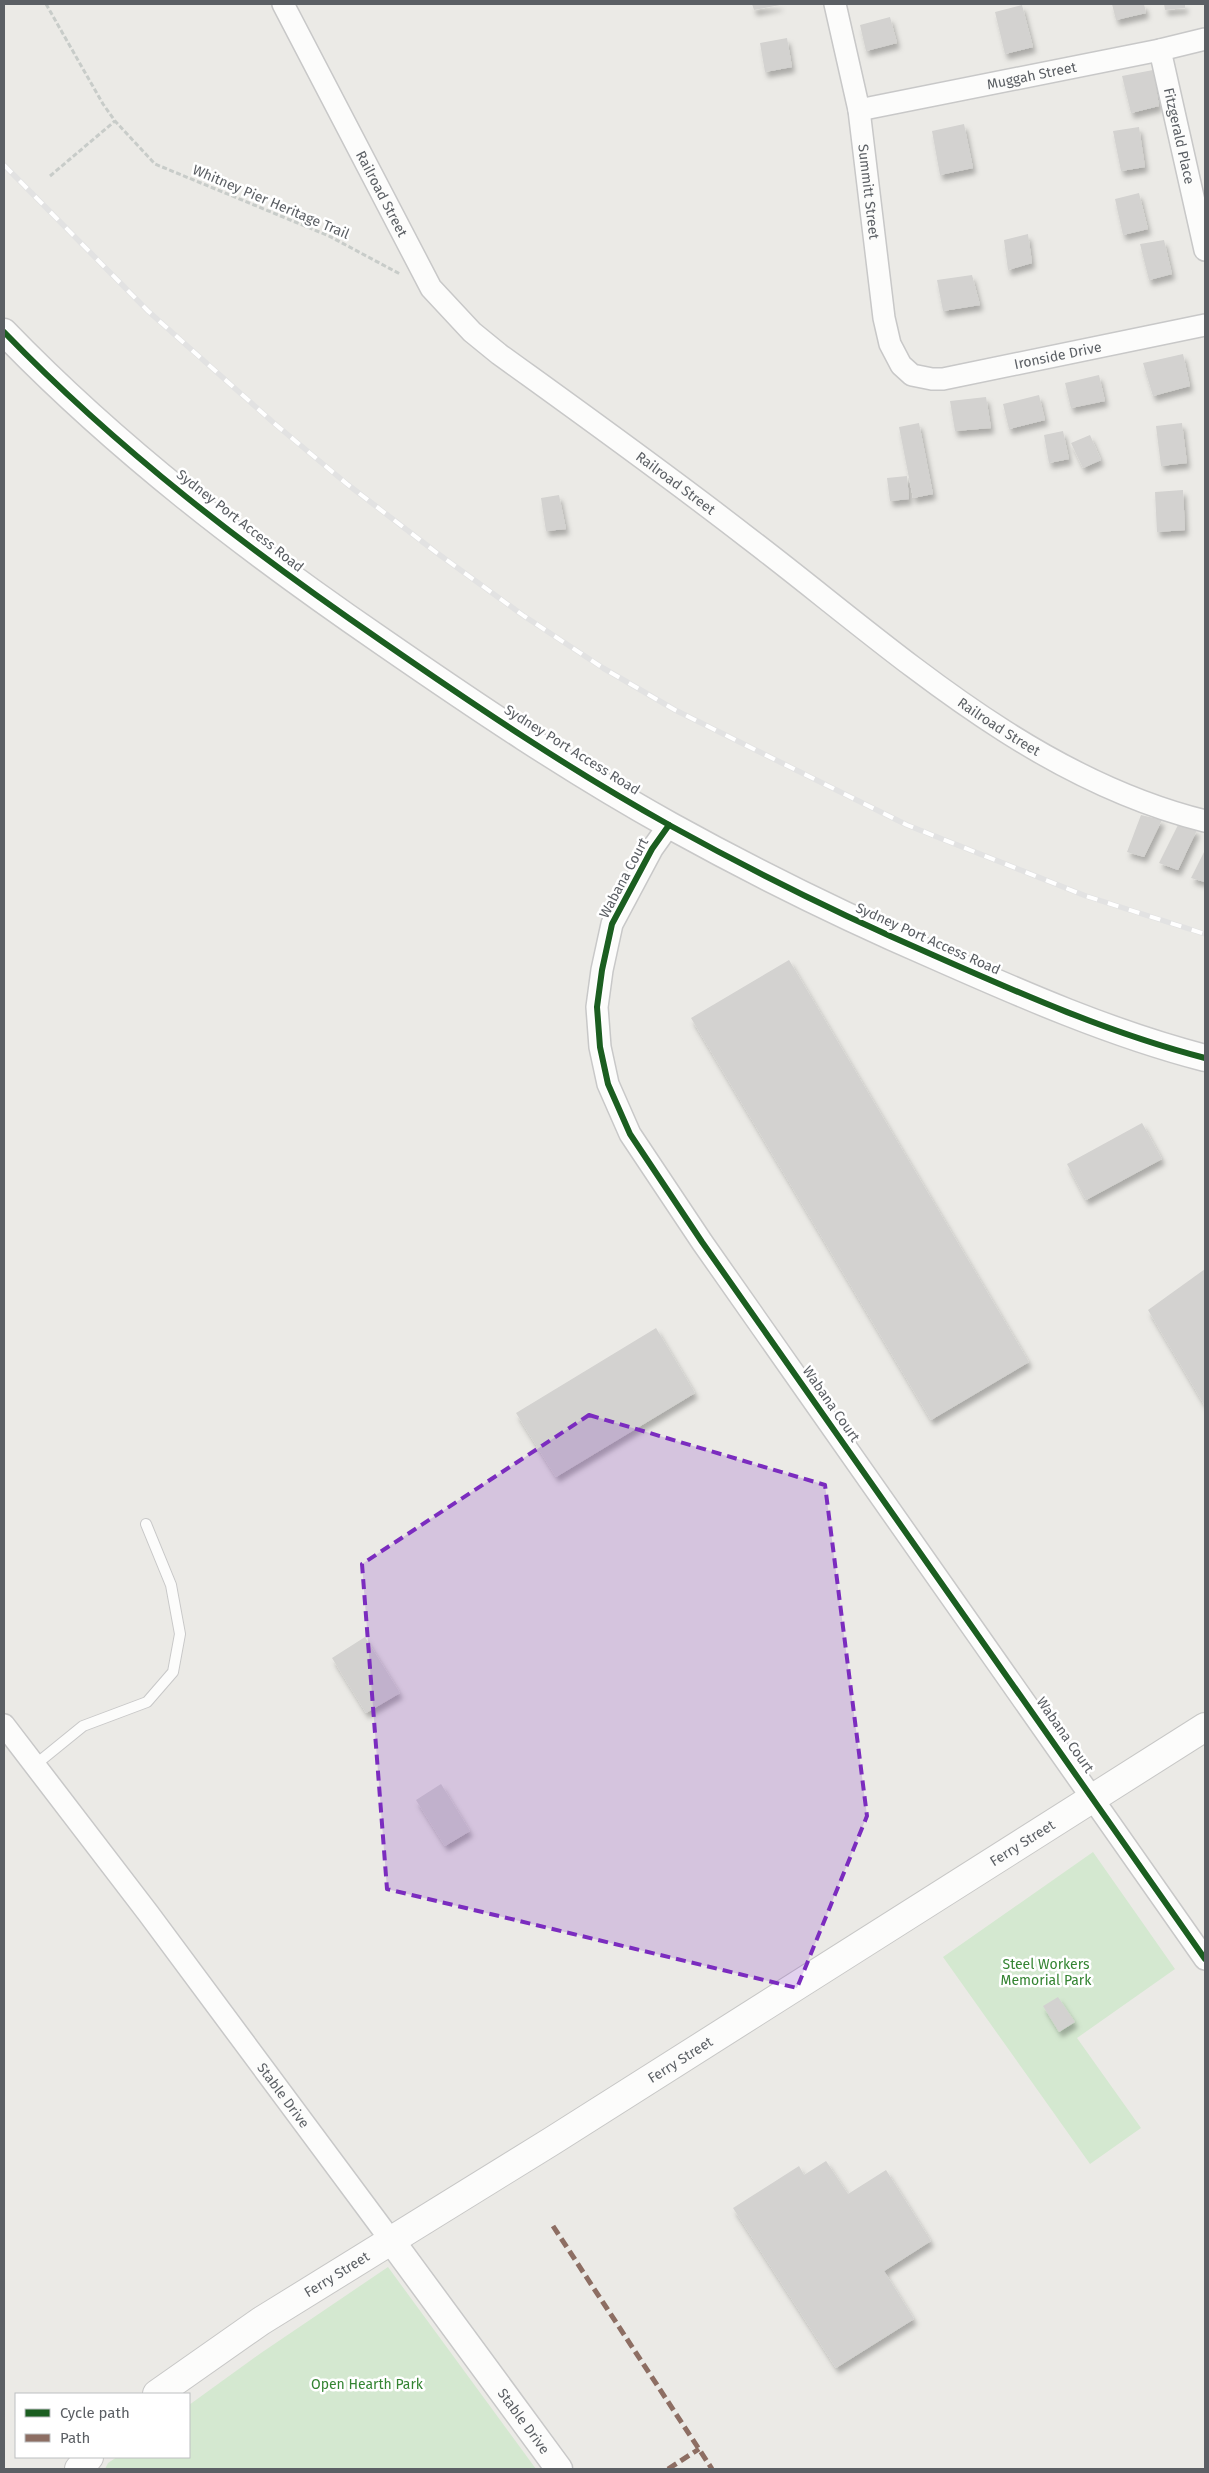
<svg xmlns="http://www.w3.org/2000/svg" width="1209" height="2473" font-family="'Fira Sans',sans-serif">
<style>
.green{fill:#d4e8d0}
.building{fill:#d3d2d0;filter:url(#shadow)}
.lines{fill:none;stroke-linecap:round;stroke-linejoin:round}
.service-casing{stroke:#c8c8c8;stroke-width:12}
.minor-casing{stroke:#c8c8c8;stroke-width:24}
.tertiary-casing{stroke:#c8c8c8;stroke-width:29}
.secondary-casing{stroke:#c7c7c6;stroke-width:30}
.path{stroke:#c8ccc9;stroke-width:3;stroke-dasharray:5 2.5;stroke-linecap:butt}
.service{stroke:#fcfcfb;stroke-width:10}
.minor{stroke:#fcfcfb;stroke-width:21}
.tertiary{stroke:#fcfcfb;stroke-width:26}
.secondary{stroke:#fcfcfb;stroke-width:28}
.rail-casing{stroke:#e2e2e2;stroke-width:5.5}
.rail{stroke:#fff;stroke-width:4;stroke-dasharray:11;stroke-linecap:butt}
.quiet{stroke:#8d6e63;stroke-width:5;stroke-dasharray:10 5;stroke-linecap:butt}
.cycleway-casing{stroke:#fff;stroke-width:9}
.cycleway{stroke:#1b5e20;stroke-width:6}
.marked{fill:#7b2cbf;fill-opacity:0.2;stroke:#7b2cbf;stroke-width:4;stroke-dasharray:10 6;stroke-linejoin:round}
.labels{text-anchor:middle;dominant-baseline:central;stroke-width:5;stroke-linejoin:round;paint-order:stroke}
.street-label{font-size:14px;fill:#5b5f64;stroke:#fff}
.park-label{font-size:14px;fill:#348432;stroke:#fff}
</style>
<defs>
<filter id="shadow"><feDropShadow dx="3" dy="5.5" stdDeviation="2.5" flood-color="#0004"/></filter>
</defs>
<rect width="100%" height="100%" fill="#ebeae6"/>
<g class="green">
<polygon points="1093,1852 1175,1969 1077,2038 1141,2128 1090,2164 943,1957"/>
<polygon points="388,2267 536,2469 105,2469 108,2463 117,2457 189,2457 189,2405 261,2353"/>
</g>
<g class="building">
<polygon points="752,4 780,4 780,5 754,10"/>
<polygon points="1112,4 1144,4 1146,13 1116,20"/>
<polygon points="1164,4 1185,4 1185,8 1165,10"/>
<polygon points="1022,5 1033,47 1005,54 995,12"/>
<polygon points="890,17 897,43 866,51 860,25"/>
<polygon points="787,38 792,67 765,72 760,43"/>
<polygon points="1153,70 1159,106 1131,113 1122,76"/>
<polygon points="964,124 973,168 940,175 932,131"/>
<polygon points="1139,127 1145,167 1121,171 1113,131"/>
<polygon points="1139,193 1148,229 1123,235 1115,199"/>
<polygon points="1028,234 1032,263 1008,270 1004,240"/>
<polygon points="1164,240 1172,274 1149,280 1140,244"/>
<polygon points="972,275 980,305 943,311 937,280"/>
<polygon points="1183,354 1190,386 1153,396 1143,363"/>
<polygon points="1099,375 1105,401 1071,408 1065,383"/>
<polygon points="1039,395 1045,420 1009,429 1003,404"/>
<polygon points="986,397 991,428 955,431 950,401"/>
<polygon points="919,423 933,494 913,498 899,427"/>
<polygon points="1182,423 1187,463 1161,466 1156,426"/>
<polygon points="1063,431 1069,459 1049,463 1044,435"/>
<polygon points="1090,435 1101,460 1083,468 1071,443"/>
<polygon points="907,476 909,499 890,501 887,478"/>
<polygon points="1183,490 1185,530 1157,532 1155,492"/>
<polygon points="559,495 566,529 546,531 541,498"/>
<polygon points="1141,815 1162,820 1144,857 1127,852"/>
<polygon points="1178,825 1197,830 1178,870 1159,863"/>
<polygon points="1205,850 1205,882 1191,878"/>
<polygon points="789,960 1029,1362 931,1420 691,1018"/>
<polygon points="1142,1123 1162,1159 1086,1200 1067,1164"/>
<polygon points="1205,1269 1205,1406 1148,1310"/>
<polygon points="656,1328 695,1393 556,1477 516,1413"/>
<polygon points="365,1637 400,1693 366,1713 332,1658"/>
<polygon points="441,1784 470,1831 445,1846 416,1800"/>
<polygon points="1058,1997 1075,2022 1059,2032 1043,2006"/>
<polygon points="826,2161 848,2194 886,2170 931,2241 884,2271 914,2319 836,2368 733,2208 799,2166 804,2175"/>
</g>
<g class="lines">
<defs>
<polyline id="service" points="35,1765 83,1726 147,1702 173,1672 180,1634 171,1585 146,1524"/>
<g id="minor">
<path id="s1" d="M283 4 431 288 472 332 499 354C582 414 666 474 747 537 889 645 1027 777 1205 821"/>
<path id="s2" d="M835 4 859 110 884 318 890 344 901 365 912 375 932 379H943L1205 325"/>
<path id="s3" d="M1160 50 1205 250"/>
<path id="s4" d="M859 110 1160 50 1205 39"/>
<polyline points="669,825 652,849 612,924 602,970 597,1007 600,1047 608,1084 630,1134 702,1242 1205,1959"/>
<path id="s5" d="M4 1725 148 1913 390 2239"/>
</g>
<g id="tertiary">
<path d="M4 332C118 450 249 550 383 642 477 707 572 771 671 826 756 873 843 916 933 955 1021 994 1112 1034 1205 1058"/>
<path id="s6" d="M390 2239 559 2469"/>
</g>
<g id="secondary">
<path id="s7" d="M157 2394 261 2321 552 2141 1205 1727"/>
<polyline points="79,2469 89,2457"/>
</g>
</defs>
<use href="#service" class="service-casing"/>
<use href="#minor" class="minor-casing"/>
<use href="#tertiary" class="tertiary-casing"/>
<use href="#secondary" class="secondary-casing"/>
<g class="path">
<polyline points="46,4 103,104 115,121 155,164 329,236 400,274"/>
<polyline points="50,176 115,121"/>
</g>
<use href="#service" class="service"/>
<use href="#minor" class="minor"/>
<use href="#tertiary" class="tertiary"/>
<use href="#secondary" class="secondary"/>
<defs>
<polyline id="rail" points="4,165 148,311 275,424 347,484 437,553 524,616 603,668 675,710 907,825 1086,896 1205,934"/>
</defs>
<use href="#rail" class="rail-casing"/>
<use href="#rail" class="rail"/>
<g class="quiet">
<polyline points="553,2226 712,2469"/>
<polyline points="668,2469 699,2449"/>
</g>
<defs>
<g id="cycleway">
<path d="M4 332C118 450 249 550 383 642 477 707 572 771 671 826 756 873 843 916 933 955 1021 994 1112 1034 1205 1058"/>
<polyline points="669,825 652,849 612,924 602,970 597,1007 600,1047 608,1084 630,1134 702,1242 1205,1959"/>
</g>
</defs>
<use href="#cycleway" class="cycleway-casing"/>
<use href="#cycleway" class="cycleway"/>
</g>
<path class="marked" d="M589 1415 825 1485 867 1816 797 1988 387 1889 362 1564Z"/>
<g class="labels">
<g class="street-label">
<text stroke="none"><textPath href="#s4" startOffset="176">Muggah Street</textPath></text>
<text stroke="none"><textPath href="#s3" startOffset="88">Fitzgerald Place</textPath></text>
<text stroke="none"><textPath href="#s2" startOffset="191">Summitt Street</textPath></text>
<text stroke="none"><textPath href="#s1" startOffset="214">Railroad Street</textPath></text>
<text transform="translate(271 202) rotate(23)">Whitney Pier Heritage Trail</text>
<text stroke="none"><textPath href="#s2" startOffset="532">Ironside Drive</textPath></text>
<text stroke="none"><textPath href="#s1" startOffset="634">Railroad Street</textPath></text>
<text transform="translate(240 521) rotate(38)">Sydney Port Access Road</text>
<text stroke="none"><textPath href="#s1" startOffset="1039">Railroad Street</textPath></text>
<text transform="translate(572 750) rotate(32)">Sydney Port Access Road</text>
<text transform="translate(624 878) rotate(-62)">Wabana Court</text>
<text transform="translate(928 939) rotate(24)">Sydney Port Access Road</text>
<text transform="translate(831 1404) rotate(55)">Wabana Court</text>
<text transform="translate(1065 1735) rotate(55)">Wabana Court</text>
<text stroke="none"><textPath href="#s7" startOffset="1026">Ferry Street</textPath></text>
<text stroke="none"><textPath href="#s7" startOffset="621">Ferry Street</textPath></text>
<text stroke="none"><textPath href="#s5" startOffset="464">Stable Drive</textPath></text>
<text stroke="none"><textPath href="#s7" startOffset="216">Ferry Street</textPath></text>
<text stroke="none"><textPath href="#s6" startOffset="226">Stable Drive</textPath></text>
</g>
<g class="park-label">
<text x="1046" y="1964">Steel Workers<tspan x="1046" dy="16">Memorial Park</tspan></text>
<text x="367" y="2384">Open Hearth Park</text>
</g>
</g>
<rect width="1209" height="2473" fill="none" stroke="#5b5f64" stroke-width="10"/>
<rect x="15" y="2393" width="175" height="65" fill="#ffffff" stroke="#bdbfc1"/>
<rect x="25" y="2409" width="25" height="8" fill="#1b5e20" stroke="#bdbfc1"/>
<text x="60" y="2418" font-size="15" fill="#5b5f64">Cycle path</text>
<rect x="25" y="2434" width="25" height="8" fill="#8d6e63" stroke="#bdbfc1"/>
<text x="60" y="2443" font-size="15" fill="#5b5f64">Path</text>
</svg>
